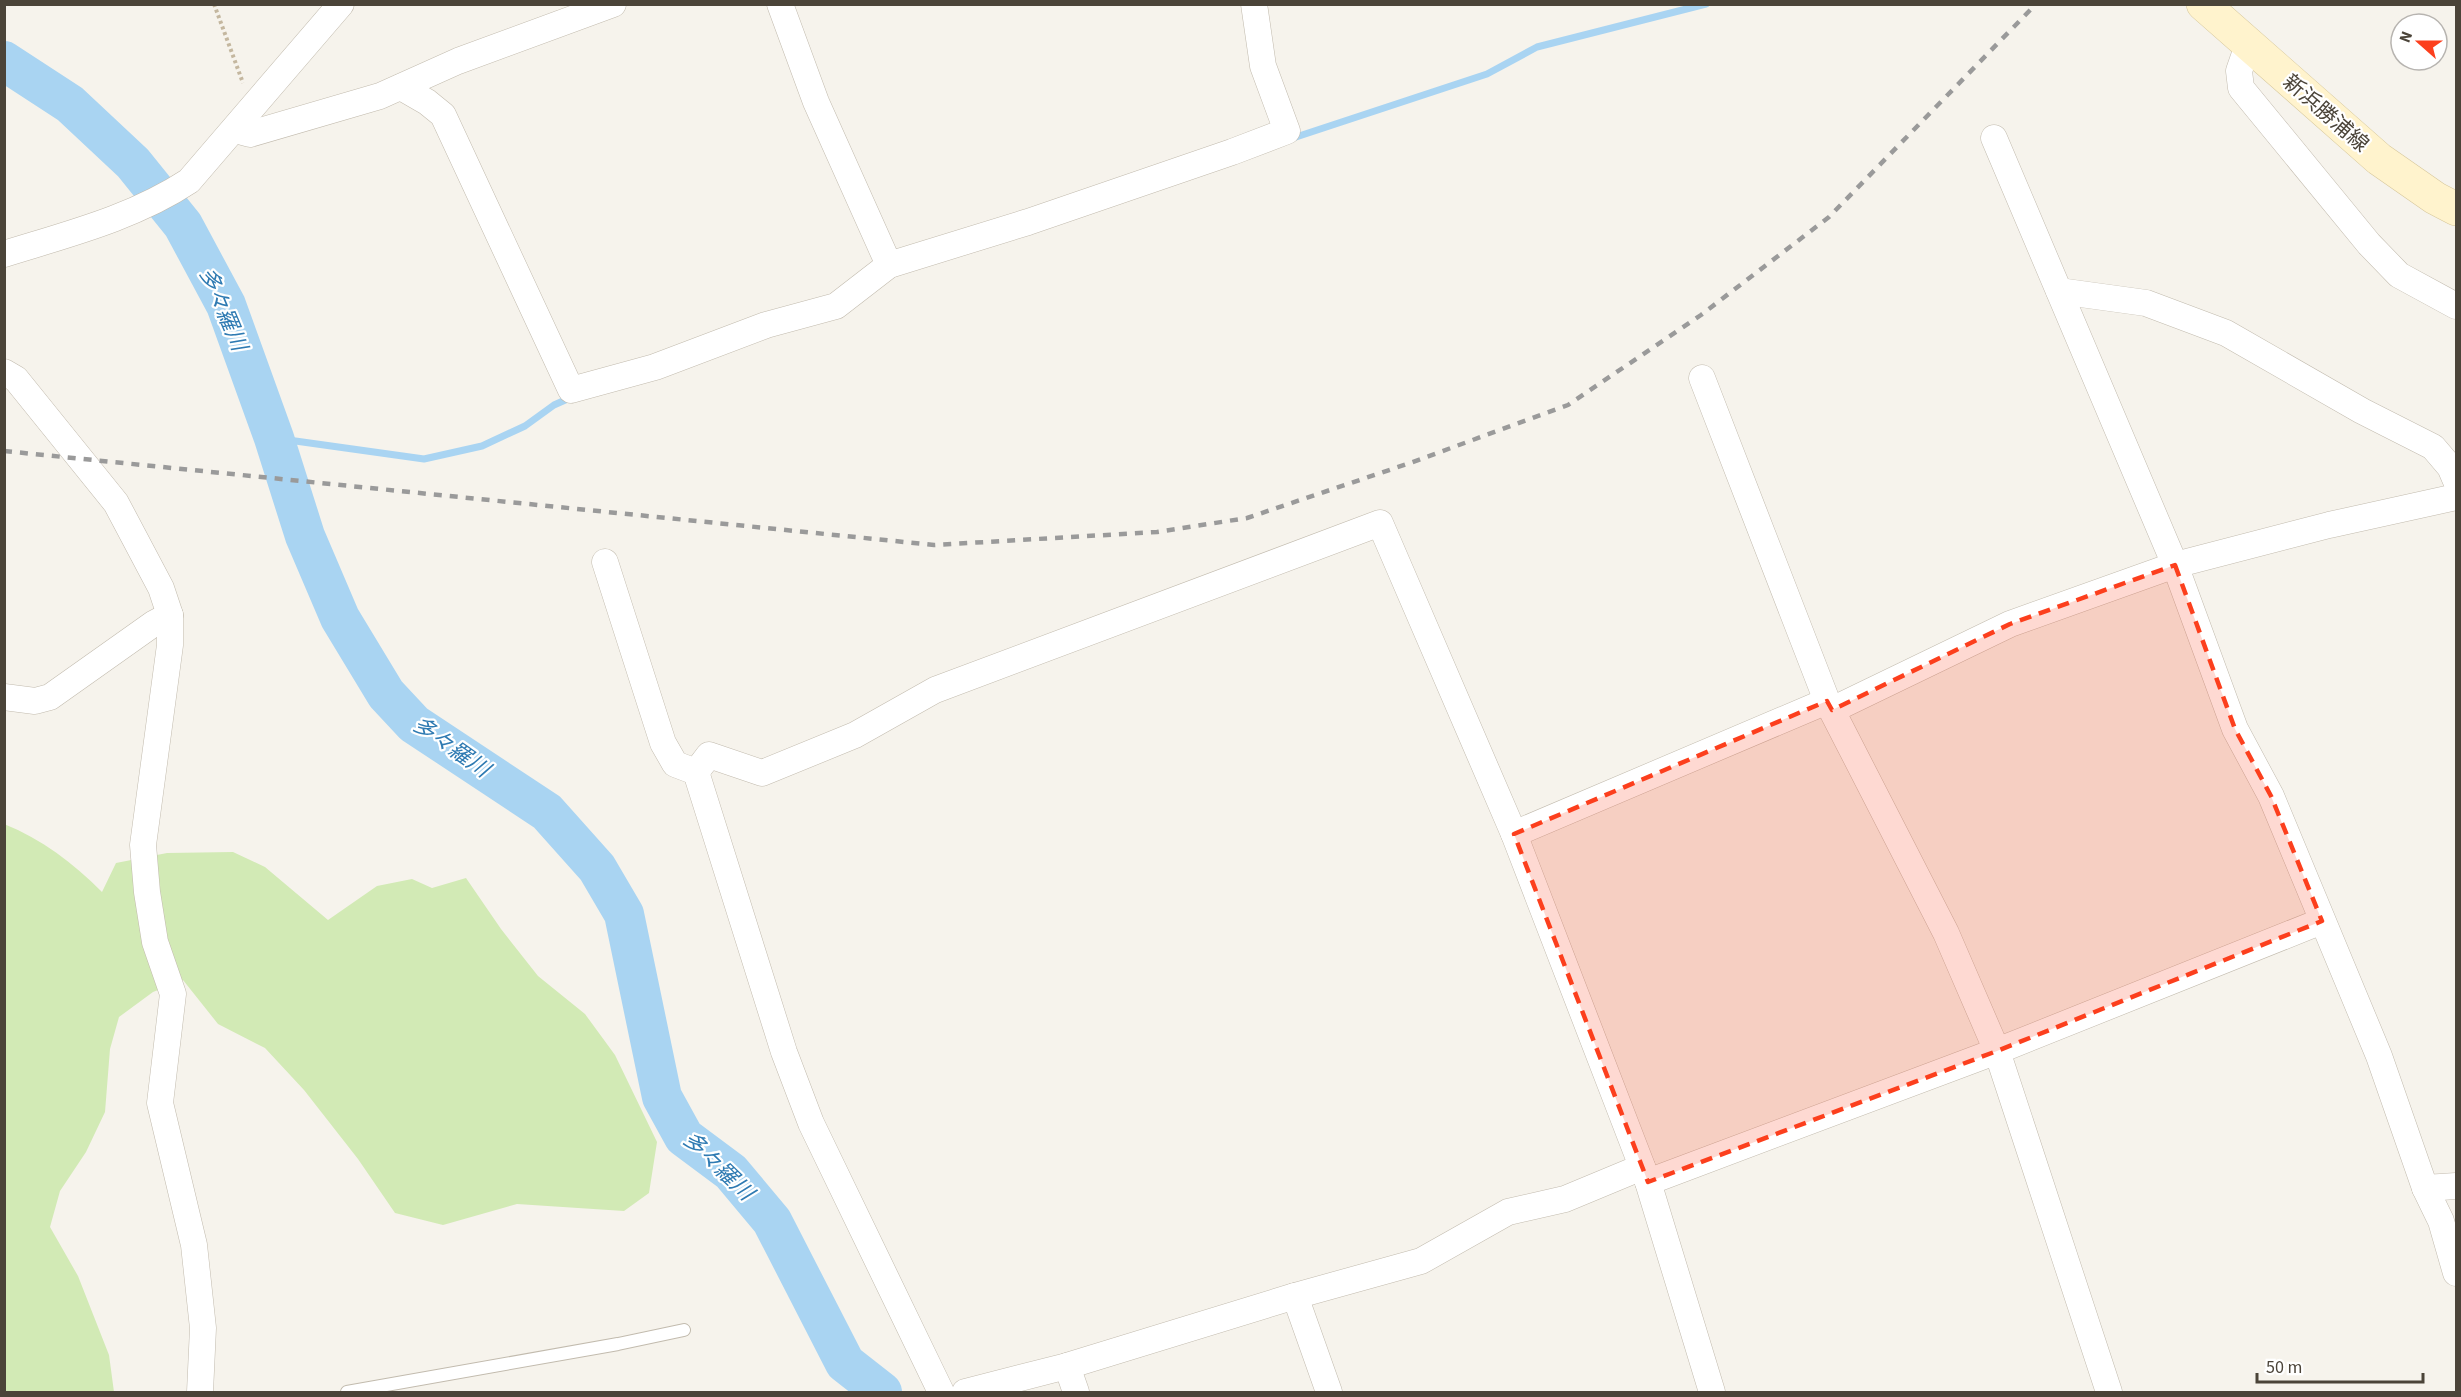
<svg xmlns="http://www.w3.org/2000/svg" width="2461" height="1397" font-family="'Source Sans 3','Noto Sans JP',sans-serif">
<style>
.green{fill:#d2eab5}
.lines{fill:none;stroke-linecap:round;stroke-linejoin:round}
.stream{stroke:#a9d4f2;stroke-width:7}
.river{stroke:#a9d4f2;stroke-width:40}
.lane-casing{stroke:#c2bbae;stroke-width:14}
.street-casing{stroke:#c2bbae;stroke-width:27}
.secondary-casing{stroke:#d6c79b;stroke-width:34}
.path{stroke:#c4b79f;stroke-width:4;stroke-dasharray:3 3;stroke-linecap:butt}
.lane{stroke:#fff;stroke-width:12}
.street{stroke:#fff;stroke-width:26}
.secondary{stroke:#fff3cd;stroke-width:33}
.rail{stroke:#9a9a9a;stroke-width:4.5;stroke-dasharray:8 8;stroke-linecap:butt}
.marked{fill:#fc3f1d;fill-opacity:0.2;stroke:#fc3f1d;stroke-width:4.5;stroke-dasharray:12 8;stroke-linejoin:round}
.labels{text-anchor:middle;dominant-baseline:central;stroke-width:4.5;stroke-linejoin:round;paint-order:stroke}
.street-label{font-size:21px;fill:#4b4439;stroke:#fff}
.water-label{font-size:22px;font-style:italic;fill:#2e7ab2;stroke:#fff}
</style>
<rect width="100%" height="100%" fill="#f6f3ec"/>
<path class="green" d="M4 824C42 839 73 863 102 892L116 863 167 853 233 852 265 867 328 920 377 886 412 879 432 888 466 878 501 929 538 976 585 1014 615 1055 657 1142 649 1193 624 1211 517 1204 443 1225 395 1213 358 1159 304 1090 265 1048 218 1024 183 980 153 992 119 1017 110 1049 105 1112 86 1152 60 1191 50 1227 78 1276 109 1355 114 1392H5Z"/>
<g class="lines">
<g class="stream">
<polyline points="1290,139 1487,74 1537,47 1706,4"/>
<polyline points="274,438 424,459 482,446 525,426 554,405 572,397"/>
</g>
<polyline class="river" points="4,61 70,104 133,163 183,225 226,305 274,438 305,536 340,618 386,694 414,724 547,812 597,868 624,914 662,1097 684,1137 731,1172 772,1221 845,1363 882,1392"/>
<defs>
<polyline id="lane" points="347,1392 618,1344 684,1330"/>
<g id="street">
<polyline points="780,4 816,102 889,265"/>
<polyline points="2248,45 2239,71 2241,88 2369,244 2399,275 2456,306"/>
<polyline points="401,87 427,102 443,115 571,390 655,367 766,325 836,306 889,265 1028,222 1232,152 1287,131 1263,66 1254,4"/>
<polyline points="235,130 250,134 380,96 458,61 613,4"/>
<polyline points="1994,138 2175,565 2235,729 2271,796 2379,1056 2425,1188 2441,1221 2456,1273"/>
<path d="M4 254C68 234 133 218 189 181L341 4"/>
<polyline points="2059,291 2146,303 2226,333 2362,411 2433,447 2450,467 2456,481"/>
<polyline points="4,372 16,379 116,503 161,588 170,615 170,645 143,845 147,892 155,942 173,994 160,1103 194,1245 203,1328 200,1392"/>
<polyline points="1702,378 1827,701 1946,933 1997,1051 2109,1392"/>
<polyline points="605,562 663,743 675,764 696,772 784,1052 811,1123 941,1392"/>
<polyline points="4,697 35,701 50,697 153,624 170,615"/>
<polyline points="1832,710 2010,624 2175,565 2329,525 2456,497"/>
<polyline points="696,772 709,755 762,773 855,735 935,690 1380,523 1514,834 1648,1182 1712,1392"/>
<polyline points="1514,834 1827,701"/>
<polyline points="1648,1182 1997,1051 2322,921"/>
<polyline points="2425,1188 2456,1186"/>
<polyline points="1295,1296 1329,1392"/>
<polyline points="1067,1366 1076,1392"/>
<polyline points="965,1392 1067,1366 1295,1296 1421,1261 1508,1212 1565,1199 1642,1167"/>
</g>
<polyline id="secondary" points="2203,4 2379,159 2435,198 2456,209"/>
</defs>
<use href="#lane" class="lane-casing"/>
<use href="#street" class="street-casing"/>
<use href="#secondary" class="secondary-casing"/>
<polyline class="path" points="214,4 243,83"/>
<use href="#lane" class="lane"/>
<use href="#street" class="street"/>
<use href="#secondary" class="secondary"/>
<polyline class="rail" points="4,451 934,545 1157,532 1247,518 1410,463 1568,405 1701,315 1829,217 2036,4"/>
</g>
<path class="marked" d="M2175 565 2235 729 2271 796 2322 921 1997 1051 1648 1182 1514 834 1827 701 1832 710 2010 624Z"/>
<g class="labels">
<g class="street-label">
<text transform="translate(2326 113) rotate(41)">新浜勝浦線</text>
</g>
<g class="water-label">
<text transform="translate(223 309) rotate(67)">多々羅川</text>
<text transform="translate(451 747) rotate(35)">多々羅川</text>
<text transform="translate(718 1166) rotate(44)">多々羅川</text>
</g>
</g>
<rect width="2461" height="1397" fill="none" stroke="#4b4439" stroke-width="12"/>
<g transform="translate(2419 42) rotate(291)"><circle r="28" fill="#ffffff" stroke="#b7b4b0" stroke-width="1.5"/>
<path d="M0-4.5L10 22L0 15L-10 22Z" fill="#fc3f1d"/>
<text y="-9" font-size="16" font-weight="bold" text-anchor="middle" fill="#4b4439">N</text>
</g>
<path d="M2257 1373v9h166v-9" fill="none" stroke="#4b4439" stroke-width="3"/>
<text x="2266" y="1373" font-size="18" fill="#4b4439" stroke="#ffffff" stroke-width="4.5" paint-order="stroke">50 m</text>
</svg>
